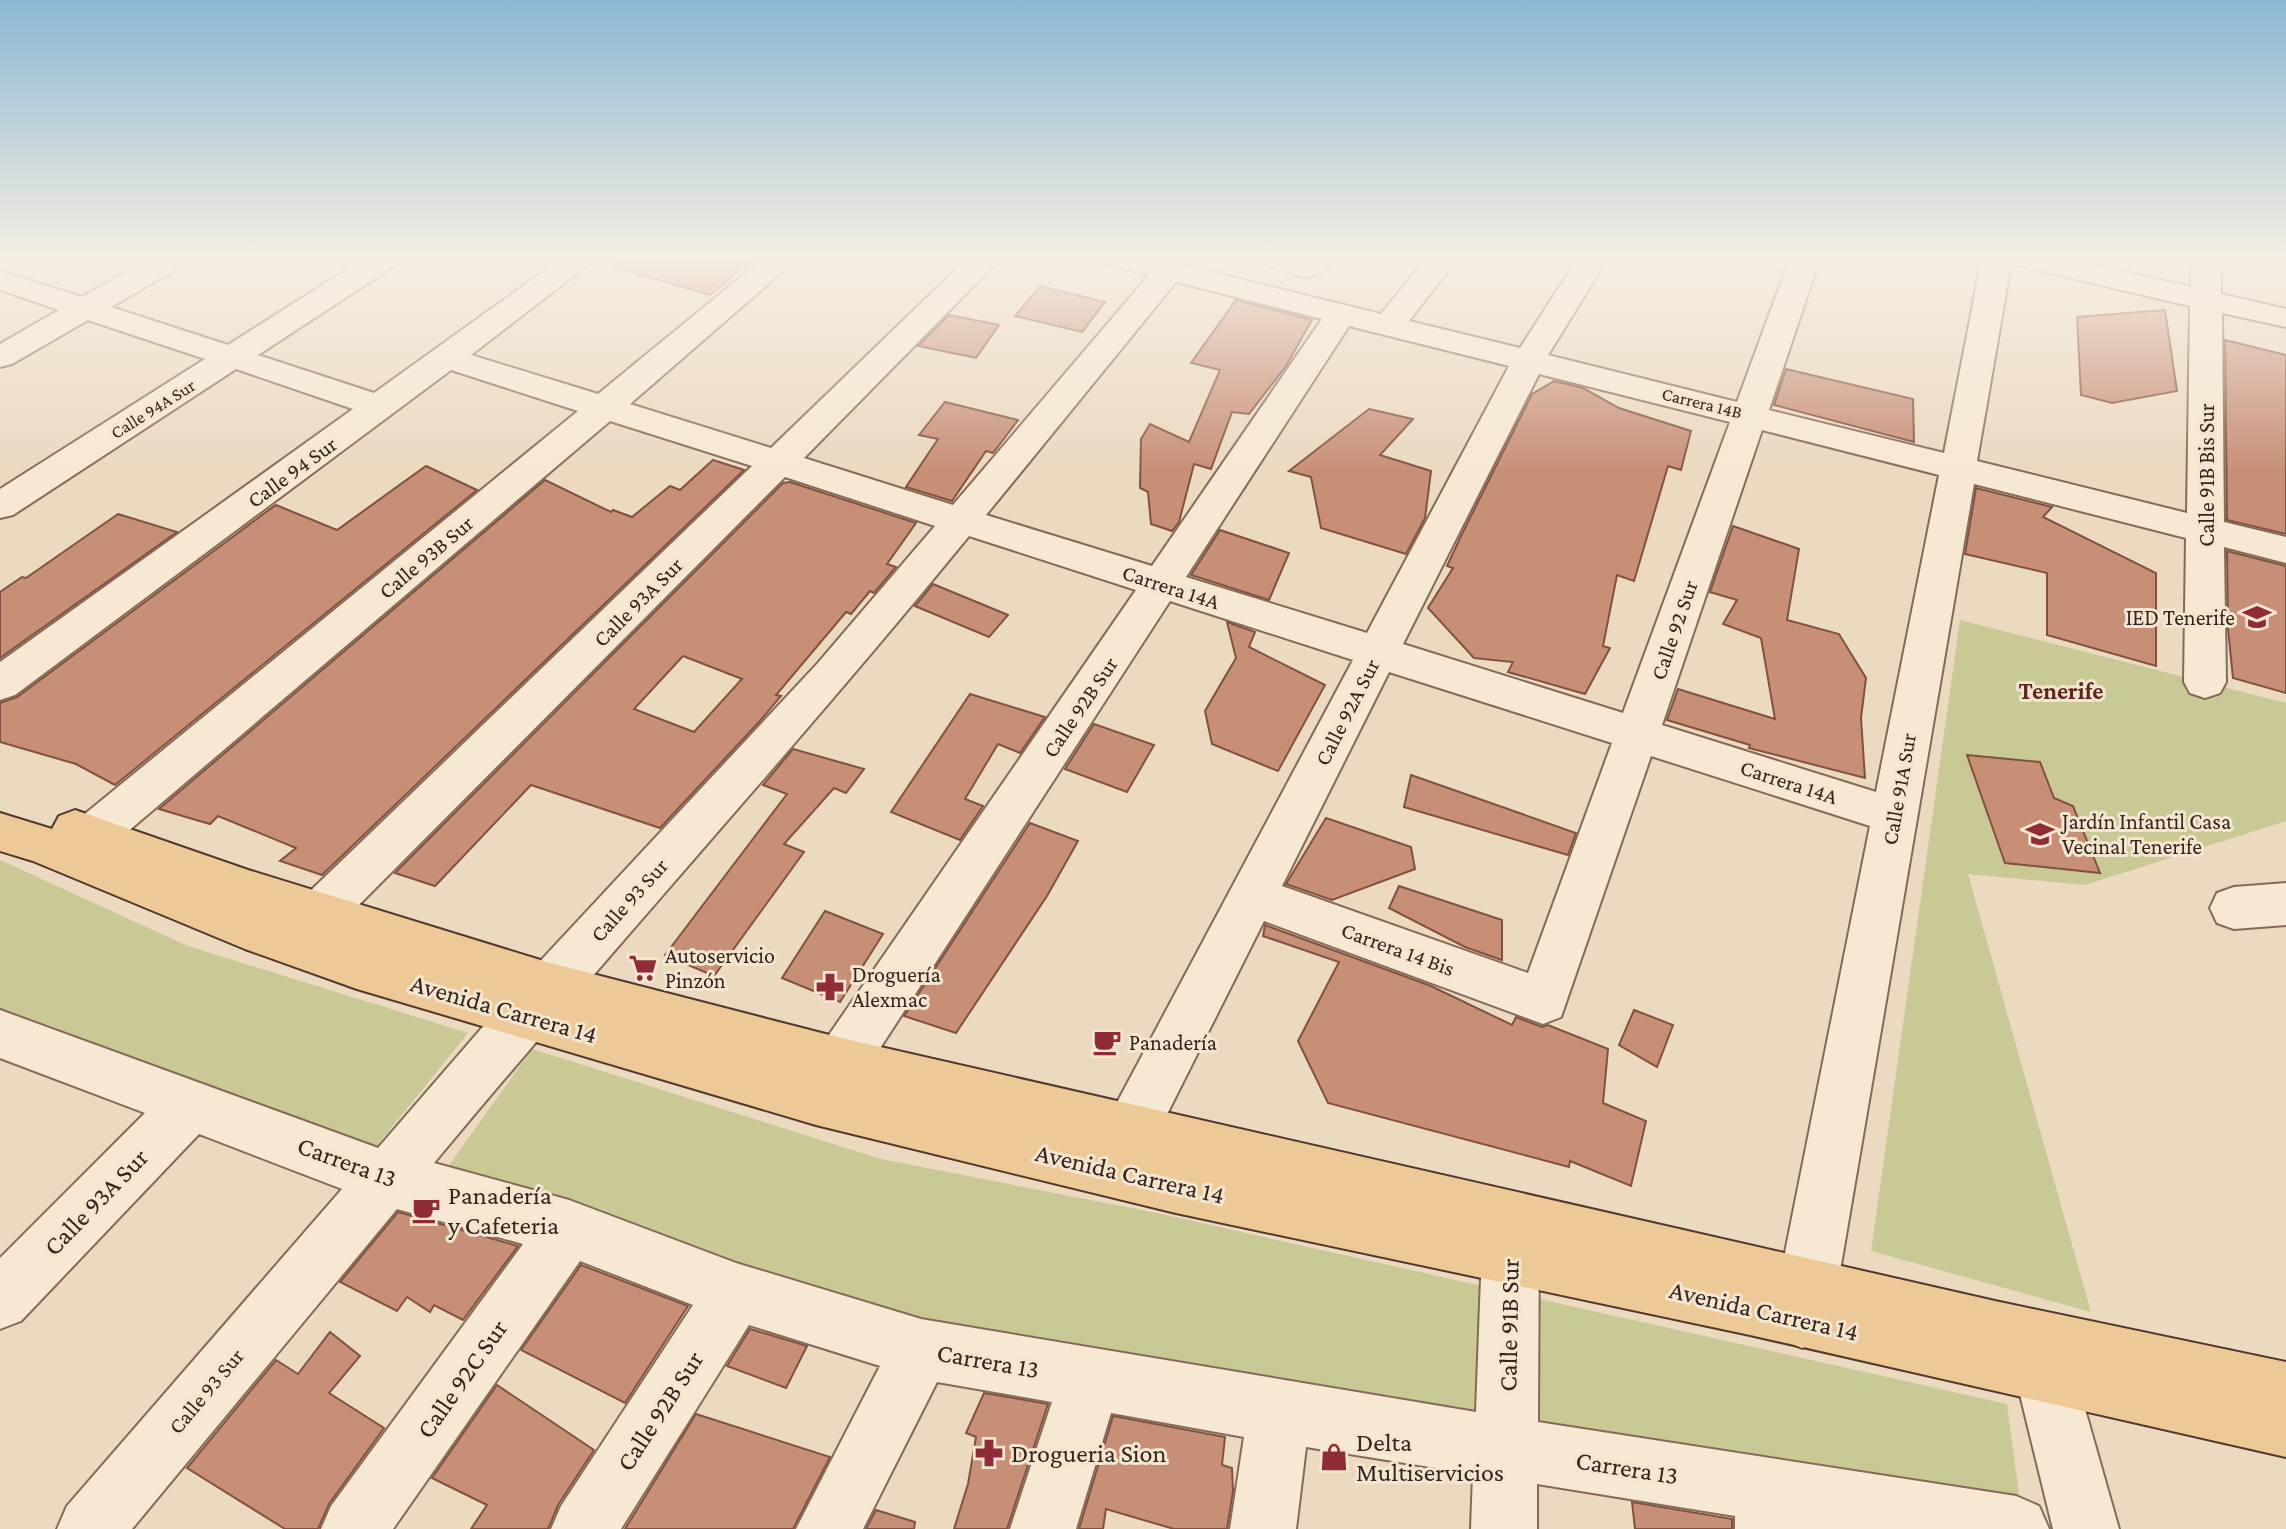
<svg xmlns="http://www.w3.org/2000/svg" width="2286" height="1529" font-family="'Crimson Pro',serif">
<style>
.green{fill:#c9c995}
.building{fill:#c88f77;stroke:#825240;stroke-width:2;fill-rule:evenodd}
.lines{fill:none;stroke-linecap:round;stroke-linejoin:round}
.minor-casing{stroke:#846a59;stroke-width:4}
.major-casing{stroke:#513a2d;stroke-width:4}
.minor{fill:#f7e8d3;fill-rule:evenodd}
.major{fill:#eec998;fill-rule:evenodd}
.labels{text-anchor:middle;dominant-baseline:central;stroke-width:6;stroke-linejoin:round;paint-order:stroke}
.far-street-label{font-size:18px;fill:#34251d;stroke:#f3e5cf}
.street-label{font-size:22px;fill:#34251d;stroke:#f3e5cf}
.poi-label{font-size:22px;fill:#34251d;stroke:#f3e5cf;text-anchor:start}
.neighbourhood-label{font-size:24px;font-weight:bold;fill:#5e241e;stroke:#f3e5cf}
.near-street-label{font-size:26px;fill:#34251d;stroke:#f3e5cf}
.near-poi-label{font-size:26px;fill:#34251d;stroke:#f3e5cf;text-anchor:start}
</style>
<rect width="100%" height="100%" fill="#ebd9c0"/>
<g class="green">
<polygon points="1960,620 2286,703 2286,821 2085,885 1968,874 2091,1312 1871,1251"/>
<polygon points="0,860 188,946 468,1033 371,1153 0,1036"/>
<polygon points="532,1049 881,1159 1157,1213 2007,1404 2020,1502 963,1342 440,1178"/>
</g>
<g class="building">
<polygon points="613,258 754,258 710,295 611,266"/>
<polygon points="1040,286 1105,302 1082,332 1015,316"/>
<polygon points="1236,300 1312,320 1286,366 1249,414 1232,412 1211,469 1194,464 1179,522 1172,531 1151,524 1148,492 1140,488 1141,439 1150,424 1189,442 1220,370 1191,363"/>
<polygon points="2165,310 2177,391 2112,403 2081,395 2077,317"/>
<polygon points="949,315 999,325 976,358 918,346"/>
<polygon points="2225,340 2286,355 2286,534 2227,520"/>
<polygon points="1786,369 1913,399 1914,442 1774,405"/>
<polygon points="1554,381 1583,388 1619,408 1691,431 1681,470 1668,466 1634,581 1617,575 1603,646 1610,648 1585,694 1508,672 1513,662 1474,658 1428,608 1453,568 1447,566 1461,536 1532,394"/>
<polygon points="945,402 1018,420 993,453 986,451 952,501 906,487 938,439 919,435"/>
<polygon points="1369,409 1413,419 1380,455 1431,471 1425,518 1406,554 1321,528 1311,477 1289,471"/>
<polygon points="713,460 744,470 322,875 280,861 296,848 218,816 210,824 159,809 545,480 611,512 613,510 632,517 670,486 680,490"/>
<polygon points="426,466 477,490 115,785 76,764 0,742 0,703 17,697 266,512 276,505 337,530"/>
<path d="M790 482 916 523 887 564 896 567 874 593 870 591 851 614 846 612 776 695 781 696 759 722 660 828 531 785 435 886 395 873 783 483ZM683 656 742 679 694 732 634 709Z"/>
<polygon points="1976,488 2052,507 2043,517 2156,573 2156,666 2047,635 2047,573 1965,554"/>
<polygon points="118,514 177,532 0,658 0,592 22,577 26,578"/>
<polygon points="1733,526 1799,549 1787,620 1839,634 1866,678 1861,718 1865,778 1749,748 1750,745 1667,720 1678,689 1775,719 1761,638 1723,624 1737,600 1710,592"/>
<polygon points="1220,530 1289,553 1269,600 1191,575"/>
<polygon points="2227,551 2286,566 2286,693 2233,678 2228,629"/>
<polygon points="933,584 1008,615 989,637 915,606"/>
<polygon points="1227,622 1255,632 1249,647 1325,685 1278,771 1212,744 1205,711 1236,658"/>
<polygon points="970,694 1045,717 1020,753 998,744 965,799 983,806 960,840 891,812"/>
<polygon points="1094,724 1154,745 1127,792 1065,769"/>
<polygon points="793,749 864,769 846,793 834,788 784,844 804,852 714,976 665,955 787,794 763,785"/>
<polygon points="1967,755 2040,762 2054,798 2073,806 2100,873 2005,863"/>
<polygon points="1411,775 1576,833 1568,855 1404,807"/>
<polygon points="1326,818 1411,847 1415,869 1332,900 1286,884"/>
<polygon points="1030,823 1078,841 1047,896 956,1033 904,1016"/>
<polygon points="1399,886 1502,920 1502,960 1465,947 1389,908"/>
<polygon points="825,911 883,934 840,1002 782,978"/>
<polygon points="1265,925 1431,986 1512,1025 1516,1017 1542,1027 1548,1025 1608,1049 1603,1103 1646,1121 1631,1186 1570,1161 1569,1167 1328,1103 1298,1041 1339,962 1263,936"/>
<polygon points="1634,1010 1673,1025 1657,1067 1619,1045"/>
<polygon points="398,1212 518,1246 463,1320 434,1305 430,1312 407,1297 397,1311 340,1282"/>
<polygon points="581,1265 688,1306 625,1403 521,1350"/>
<polygon points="750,1329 807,1346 786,1388 727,1366"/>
<polygon points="330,1332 360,1356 329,1393 384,1428 329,1504 318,1529 285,1529 187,1468 276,1360 298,1374"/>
<polygon points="497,1385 594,1450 558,1505 548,1529 471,1529 487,1505 432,1478"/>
<polygon points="984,1393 1048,1404 1007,1529 954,1529 968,1484 976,1437 966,1433"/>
<polygon points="696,1414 830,1457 793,1529 625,1529"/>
<polygon points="1113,1416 1225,1437 1222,1465 1232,1468 1233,1491 1227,1529 1174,1529 1106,1509 1103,1529 1079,1529"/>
<polygon points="1632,1502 1732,1519 1732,1529 1635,1529"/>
<polygon points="876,1510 915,1522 914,1529 866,1529"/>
</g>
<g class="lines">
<defs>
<g id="minor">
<path d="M151 258H189L185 264 111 307 228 345 365 258H401L397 264 258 355 374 393 562 258H597L471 355 598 394 764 258H798L630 404 771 448 968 258H1001L804 458 953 505 1149 275 1106 264 1102 258H1155L1381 314 1427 258H1458L1409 321 1520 348 1578 258H1608L1548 355 1737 402 1790 258H1820L1769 410 1944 453 1982 258H2063L2191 287V268L2195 262 2206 259 2217 262 2221 268V294L2286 309V327L2222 313 2224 522 2286 537V563L2224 547 2226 682 2220 693 2205 698 2190 693 2184 682 2186 538 1974 484 1832 1318 1823 1339 1802 1348 1781 1339 1772 1318 1870 826 1651 756 1561 1017 1543 1024 1264 921 1134 1180 1115 1188 1096 1180 1088 1161 1096 1142 1353 660 1170 601 840 1110 821 1117 802 1110 794 1092 802 1074 1136 590 969 536C795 749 609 952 434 1163L569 1200 736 1263 921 1319 1476 1412 1483 1223 1491 1203 1511 1195 1531 1203 1539 1223 1538 1422 2016 1496 2039 1506 2049 1529H1735V1516L1537 1484V1529H1471L1473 1474 1306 1447 1296 1529H1230L1244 1437 1111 1413 1076 1529H1010L1052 1402 937 1382 863 1529H796L880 1366 749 1325 621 1529H551L561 1506 693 1305 580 1261 393 1529H321L331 1506 523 1244 397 1209 132 1529H57L67 1506 342 1189 199 1134 21 1321 0 1329V1258L145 1113 0 1058V1010L378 1148 532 970 817 664 935 526 785 477 311 953 294 959 277 953 270 938 277 923 752 466 610 421 85 868 69 873 53 868 46 854 53 840 578 411 451 370 15 695 0 700V662L353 409 236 369 13 515 0 518V489L205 359 88 320 12 364 0 367V344L59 310 0 290V271L82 297ZM2011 264 2190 306 2187 513 1977 461ZM1176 282 1322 319 1152 566 986 515ZM1349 326 1509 366 1367 633 1186 577ZM1539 374 1730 422 1623 713 1403 644ZM1762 430 1939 475 1876 792 1662 725ZM1389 672 1612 743 1528 973 1282 886Z"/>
<path d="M1262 258H1334C1313 289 1296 274 1266 264Z"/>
<polygon points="2286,883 2286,925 2234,929 2217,923 2210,908 2217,893 2234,887"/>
<polygon points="2045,1344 2067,1352 2075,1374 2119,1529 2053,1529 2015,1374 2023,1352"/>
</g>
<polygon id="major" points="75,810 248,870 550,963 841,1038 1995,1301 2286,1362 2286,1457 1750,1335 1176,1213 816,1125 357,989 245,949 33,861 0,851 0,813 52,829 59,816"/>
</defs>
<use href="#minor" class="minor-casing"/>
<use href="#major" class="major-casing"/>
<use href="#minor" class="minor"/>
<use href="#major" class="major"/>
</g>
<linearGradient id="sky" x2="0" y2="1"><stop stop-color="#8cb8d3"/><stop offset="0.55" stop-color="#f6eee3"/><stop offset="1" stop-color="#f6eee3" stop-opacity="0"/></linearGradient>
<rect width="2286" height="472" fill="url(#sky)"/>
<defs>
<symbol id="school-bare" viewBox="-9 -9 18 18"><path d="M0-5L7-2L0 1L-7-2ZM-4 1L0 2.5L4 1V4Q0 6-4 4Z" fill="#902c38" stroke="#f3e5cf" stroke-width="2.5" paint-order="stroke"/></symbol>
<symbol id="supermarket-bare" viewBox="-9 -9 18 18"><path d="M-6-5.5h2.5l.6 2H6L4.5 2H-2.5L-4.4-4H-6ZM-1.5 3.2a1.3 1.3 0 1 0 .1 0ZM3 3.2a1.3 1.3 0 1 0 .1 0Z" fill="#902c38" stroke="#f3e5cf" stroke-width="2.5" paint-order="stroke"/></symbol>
<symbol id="pharmacy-bare" viewBox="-9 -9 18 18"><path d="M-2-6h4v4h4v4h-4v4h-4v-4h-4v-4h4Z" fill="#902c38" stroke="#f3e5cf" stroke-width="2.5" paint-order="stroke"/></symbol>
<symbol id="cafe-bare" viewBox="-9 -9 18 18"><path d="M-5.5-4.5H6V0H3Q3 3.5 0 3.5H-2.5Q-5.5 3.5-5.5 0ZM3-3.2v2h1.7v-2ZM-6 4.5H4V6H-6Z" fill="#902c38" stroke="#f3e5cf" stroke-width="2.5" paint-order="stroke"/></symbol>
<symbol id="shop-bare" viewBox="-9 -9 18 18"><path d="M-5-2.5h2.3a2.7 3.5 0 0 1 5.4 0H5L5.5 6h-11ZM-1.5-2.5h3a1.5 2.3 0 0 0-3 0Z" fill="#902c38" stroke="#f3e5cf" stroke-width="2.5" paint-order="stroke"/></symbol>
</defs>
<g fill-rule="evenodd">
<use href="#school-bare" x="2237" y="597" width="40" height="40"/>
<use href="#school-bare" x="2020" y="814" width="40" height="40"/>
<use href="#supermarket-bare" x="623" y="948" width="40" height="40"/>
<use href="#pharmacy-bare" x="810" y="967" width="40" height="40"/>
<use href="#cafe-bare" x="1087" y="1022" width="40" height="40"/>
<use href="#cafe-bare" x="406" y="1190" width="40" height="40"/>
<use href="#pharmacy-bare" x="969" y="1433" width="40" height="40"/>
<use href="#shop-bare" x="1314" y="1437" width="40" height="40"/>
</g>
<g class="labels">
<g class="far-street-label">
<text transform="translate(1702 403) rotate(14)">Carrera 14B</text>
<text transform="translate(153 409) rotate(-32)">Calle 94A Sur</text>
</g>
<g class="street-label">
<text transform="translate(292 472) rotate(-36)">Calle 94 Sur</text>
<text transform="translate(2206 475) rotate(-90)">Calle 91B Bis Sur</text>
<text transform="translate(426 557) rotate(-40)">Calle 93B Sur</text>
<text transform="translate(1171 587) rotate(18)">Carrera 14A</text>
<text transform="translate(638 602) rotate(-45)">Calle 93A Sur</text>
<text transform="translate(1674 630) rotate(-71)">Calle 92 Sur</text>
<text transform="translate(1080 707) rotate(-56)">Calle 92B Sur</text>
<text transform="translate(1347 712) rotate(-63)">Calle 92A Sur</text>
<text transform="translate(1789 782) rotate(18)">Carrera 14A</text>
<text transform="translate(1899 789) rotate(-80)">Calle 91A Sur</text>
<text transform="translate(629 900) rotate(-48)">Calle 93 Sur</text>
<text transform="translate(1398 949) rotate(20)">Carrera 14 Bis</text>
<text transform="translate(206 1391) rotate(-50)">Calle 93 Sur</text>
</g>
<g class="poi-label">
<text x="2235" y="617" text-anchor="end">IED Tenerife</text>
<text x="2062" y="821">Jardín Infantil Casa<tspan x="2062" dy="25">Vecinal Tenerife</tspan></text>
<text x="665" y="955">Autoservicio<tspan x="665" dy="25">Pinzón</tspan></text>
<text x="852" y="974">Droguería<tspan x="852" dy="25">Alexmac</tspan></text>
<text x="1129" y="1042">Panadería</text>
</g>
<g class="neighbourhood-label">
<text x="2061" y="690">Tenerife</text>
</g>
<g class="near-street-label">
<text transform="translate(504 1009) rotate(16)">Avenida Carrera 14</text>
<text transform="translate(347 1162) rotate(20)">Carrera 13</text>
<text transform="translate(1130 1174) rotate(13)">Avenida Carrera 14</text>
<text transform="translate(96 1202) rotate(-46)">Calle 93A Sur</text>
<text transform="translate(1764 1311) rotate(13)">Avenida Carrera 14</text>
<text transform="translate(1509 1325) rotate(-89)">Calle 91B Sur</text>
<text transform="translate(988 1361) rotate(10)">Carrera 13</text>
<text transform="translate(462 1379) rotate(-55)">Calle 92C Sur</text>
<text transform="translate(660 1411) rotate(-57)">Calle 92B Sur</text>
<text transform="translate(1627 1468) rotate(9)">Carrera 13</text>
</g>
<g class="near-poi-label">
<text x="448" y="1195">Panadería<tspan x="448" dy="30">y Cafeteria</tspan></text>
<text x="1356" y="1442">Delta<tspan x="1356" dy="30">Multiservicios</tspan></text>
<text x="1011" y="1453">Drogueria Sion</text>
</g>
</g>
</svg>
